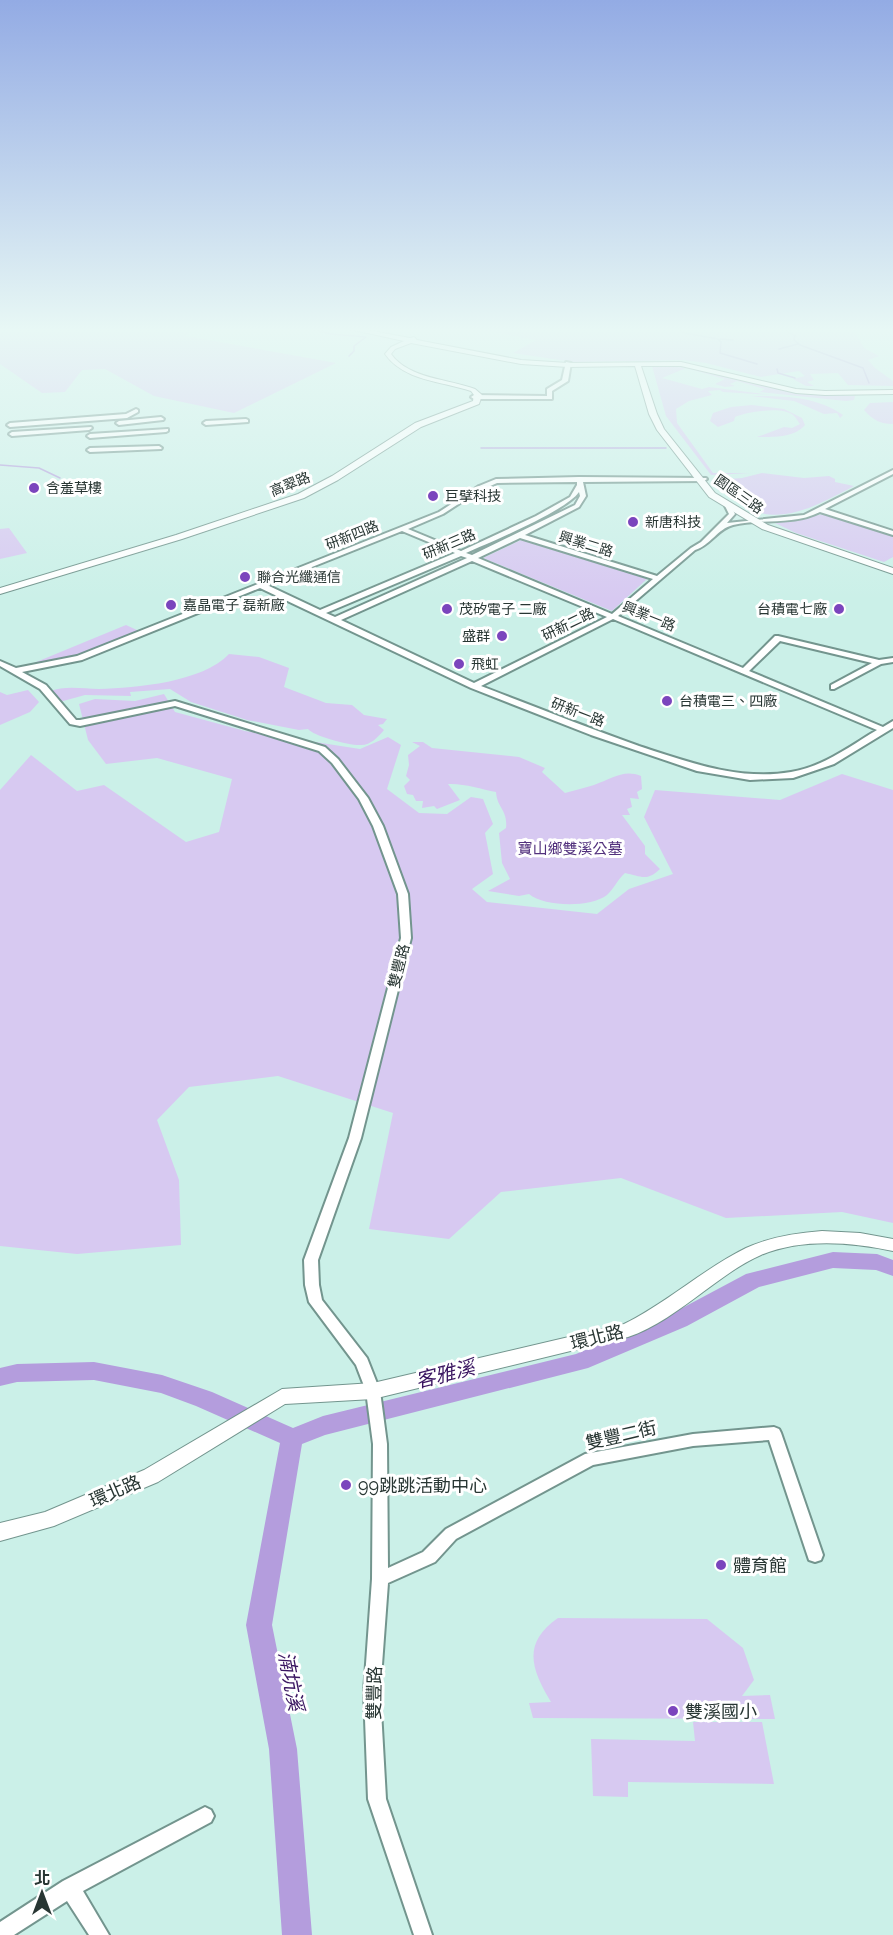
<svg xmlns="http://www.w3.org/2000/svg" width="893" height="1935" font-family="Raleway,'Noto Sans TC',sans-serif">
<style>
.green{fill:#d7c9f1}
.lines{fill:none;stroke-linecap:round;stroke-linejoin:round}
.stream{stroke:#b49ddd;stroke-width:1.5}
.river{fill:#b49ddd;fill-rule:evenodd}
.minor-casing{stroke:#73958e;stroke-width:4}
.tertiary-casing{stroke:#73958e;stroke-width:2}
.minor{fill:#fff;fill-rule:evenodd}
.tertiary{fill:#fff;fill-rule:evenodd}
.poi-dot{fill:#7b45bd;stroke:#fff;stroke-width:2}
.labels{text-anchor:middle;dominant-baseline:central;stroke-width:6;stroke-linejoin:round;paint-order:stroke}
.far-street-label{font-size:14px;fill:#283633;stroke:#fff}
.far-poi-label{font-size:14px;fill:#283633;stroke:#fff;text-anchor:start}
.park-label{font-size:15px;fill:#52317d;stroke:#fff}
.street-label{font-size:15px;fill:#283633;stroke:#fff}
.near-street-label{font-size:18px;fill:#283633;stroke:#fff}
.near-poi-label{font-size:18px;fill:#283633;stroke:#fff;text-anchor:start}
.near-water-label{font-size:20px;font-style:italic;fill:#3a1661;stroke:#fff}
</style>
<rect width="100%" height="100%" fill="#cbf0e8"/>
<g class="green">
<polygon points="0,329 192,329 186,336 336,363 234,413 154,396 105,369 82,370 65,392 42,393 0,364"/>
<polygon points="478,329 853,329 864,348 879,356 868,360 875,368 893,381 893,386 848,385 838,373 810,374 814,380 807,382 814,386 806,386 793,379 805,376 799,371 761,377 706,363 684,360 573,362 513,353 536,340"/>
<polygon points="652,366 696,368 803,394 855,396 854,400 846,401 760,392 765,389 737,381 730,384 735,386 725,387 715,384 725,379 686,368 662,378 702,389 709,387 773,395 723,392 720,390 708,391 712,395 689,401 676,409 677,423 713,473 750,473 711,475 666,416"/>
<path d="M751 396C783 396 816 396 843 415L840 418 837 413 824 414 794 401Z"/>
<path d="M893 402V424C880 424 873 420 864 410L870 403Z"/>
<path d="M752 405 784 409 802 418 805 425C794 438 773 437 757 437L784 427 792 428 800 424C798 422 797 419 795 417 786 405 746 412 735 417L734 421 718 427 710 421 713 413 731 407Z"/>
<path d="M762 473 804 478 829 476 835 479V482L854 486C800 515 760 535 715 480L742 478Z"/>
<polygon points="824,514 893,535 893,557 884,562 796,533 775,523"/>
<polygon points="9,528 27,553 0,559 0,529"/>
<polygon points="521,540 647,579 612,611 483,558"/>
<polygon points="126,625 139,631 77,656 29,665"/>
<path d="M229 654 259 657 289 668 284 687 326 703 352 705 364 715 387 719 383 724 378 725 384 730C378 737 371 745 361 745 351 746 313 736 308 729L299 730 247 720 191 702 170 689 130 692 131 696 85 695 56 703 49 692C65 685 82 689 99 689 136 688 203 682 229 654Z"/>
<polygon points="28,690 39,702 30,712 0,725 0,692 7,695"/>
<polygon points="164,694 175,712 245,731 360,749 388,737 401,745 387,789 419,813 447,814 471,797 483,799 493,824 485,833 493,874 472,889 487,902 597,914 629,889 673,874 644,817 655,790 780,800 842,774 893,790 893,1223 842,1212 726,1218 621,1178 501,1192 449,1239 369,1229 393,1113 278,1076 189,1087 157,1120 179,1180 181,1245 77,1254 0,1246 0,790 31,755 77,791 104,785 186,842 219,832 232,779 157,758 106,764 88,740 79,704 95,699 135,701"/>
<path d="M412 742H423L432 748 519 757 545 768 542 772 565 793C575 790 585 788 594 785 612 779 623 769 641 776L642 789 637 792 639 799 630 798 632 807 627 809 630 815H622L645 846V854L660 869C647 882 640 876 625 873 618 879 613 890 607 895 590 908 545 907 529 894L519 896 488 891 510 879 502 863 499 833 506 828C508 810 497 808 496 792 481 789 463 783 448 784L460 800 437 809 434 806 422 808 423 801H416L413 795 407 794 404 786 410 780 406 776 409 765 408 755 420 746Z"/>
<path d="M558 1618 707 1619 743 1648 754 1680 742 1696 770 1695 775 1719 533 1718 529 1703 551 1702C531 1669 522 1643 558 1618Z"/>
<polygon points="693,1722 762,1722 774,1784 628,1782 628,1797 593,1796 591,1739 695,1741"/>
</g>
<g class="lines">
<g class="stream">
<polyline points="312,329 331,334 366,337 354,346 354,351 349,356"/>
<polyline points="678,329 685,333 718,339 721,342 720,353 757,364"/>
<polyline points="783,329 795,336 794,340 800,345 863,368 869,383"/>
<polyline points="720,339 733,340"/>
<polyline points="779,349 798,344"/>
<polyline points="777,369 778,373 795,378"/>
<polyline points="481,448 666,448"/>
<polyline points="0,465 39,468 60,478"/>
</g>
<polygon class="river" points="833,1252 877,1254 893,1260 893,1276 876,1270 833,1268 759,1287 687,1326 588,1368 325,1435 302,1444 272,1625 297,1749 312,1935 282,1935 269,1749 246,1625 280,1443 196,1406 161,1393 94,1380 17,1382 0,1386 0,1368 17,1364 94,1362 162,1375 212,1392 293,1428 323,1416 576,1354 671,1314 746,1274"/>
<defs>
<g id="minor">
<polygon points="566,362 571,363 568,381 552,391 552,399 474,399 471,397 474,395 547,396 547,389 562,380"/>
<polygon points="136,409 138,410 138,412 127,418 10,427 7,425 10,423 126,414"/>
<polygon points="161,417 164,419 163,420 119,425 116,423 119,421"/>
<polygon points="246,419 248,420 248,422 206,425 203,423 206,421"/>
<polygon points="91,427 92,428 89,430 12,436 9,434 12,432"/>
<polygon points="168,429 168,431 166,432 90,438 87,436 90,434"/>
<polygon points="159,446 162,448 161,449 90,452 87,450 90,448"/>
<path d="M893 470V474L825 509 893 531V535L820 512C792 526 763 518 733 525 717 529 711 545 695 550L618 616 743 668 775 636H778L879 660 893 658V662L881 664 834 689H831V685L872 663 780 641 749 671 883 727 893 721V728L834 764 793 778 750 780 697 771 591 735 471 688 260 588 82 660 22 672 46 685 76 720H80L175 701 325 747 338 759 368 798 383 826 408 894 411 938 361 1138 318 1260 319 1285 322 1300 367 1358 380 1391 387 1444 388 1568 423 1552 446 1529 585 1454 693 1434 774 1427 779 1429 781 1433 823 1555 821 1560 815 1562 809 1560 769 1440 693 1446 593 1465 456 1539 435 1562 388 1583 380 1692 386 1799 432 1935H414L368 1799 364 1692 372 1579 373 1444 366 1391 356 1365 309 1302 305 1285 304 1260 349 1138 401 938 398 894 373 826 359 799 332 763 319 751 175 706 80 726 70 724 40 689 0 666V661L16 668 77 656 439 512 479 486 496 479 579 477 706 478 707 479 704 481 583 482 586 496 579 507 525 535 657 576 691 548 701 542 729 514 725 506 726 505H730L735 514 727 523 804 515ZM577 482V485L570 497 536 516 461 551 408 529 443 514 477 492 497 483ZM579 492 580 496 575 505 472 555 466 553C491 542 566 511 579 492ZM402 531 455 553 320 610 267 585ZM520 538 653 579 612 614 478 558ZM461 556 467 558 335 617 326 613ZM472 561 607 617 474 683 341 620ZM613 619 877 730C850 746 823 767 791 772 739 781 688 762 639 746 586 727 533 706 481 686Z"/>
<polygon points="205,1807 211,1810 214,1816 211,1822 83,1891 109,1935 89,1935 67,1901 14,1935 0,1935 0,1922 63,1881"/>
</g>
<g id="tertiary">
<path d="M349 329H362L410 338 414 337 417 340 521 360 568 363 681 362 796 389 825 391 893 390V394L825 395 796 393 681 366H641L657 414 664 429 715 493 768 525 893 568V574L762 529 709 497 657 430 649 414 635 366 568 367 521 364 411 343 395 349 391 354C409 379 449 379 475 389L482 395 479 404 421 427 338 480 304 498 182 539 0 594V588L176 535 298 494 332 476 415 423 473 401 474 395 471 391C441 381 404 381 385 354L391 347 404 341Z"/>
<path d="M822 1231 860 1233 893 1239V1251C851 1242 802 1238 761 1255 740 1264 721 1279 703 1292 680 1309 655 1328 628 1337L373 1399 285 1404 158 1482 54 1526 0 1541V1523L45 1512 144 1470 282 1389 373 1383 624 1324C667 1303 703 1269 746 1248 770 1237 796 1233 822 1231Z"/>
</g>
</defs>
<use href="#minor" class="minor-casing"/>
<use href="#tertiary" class="tertiary-casing"/>
<use href="#minor" class="minor"/>
<use href="#tertiary" class="tertiary"/>
</g>
<linearGradient id="sky" x2="0" y2="1"><stop stop-color="#93abe4"/><stop offset="0.55" stop-color="#e8f8f5"/><stop offset="1" stop-color="#e8f8f5" stop-opacity="0"/></linearGradient>
<rect width="893" height="600" fill="url(#sky)"/>
<g class="poi-dot">
<circle cx="34" cy="488" r="6"/>
<circle cx="433" cy="496" r="6"/>
<circle cx="633" cy="522" r="6"/>
<circle cx="245" cy="577" r="6"/>
<circle cx="171" cy="605" r="6"/>
<circle cx="447" cy="609" r="6"/>
<circle cx="839" cy="609" r="6"/>
<circle cx="502" cy="636" r="6"/>
<circle cx="459" cy="664" r="6"/>
<circle cx="667" cy="701" r="6"/>
<circle cx="346" cy="1485" r="6"/>
<circle cx="721" cy="1565" r="6"/>
<circle cx="673" cy="1711" r="6"/>
</g>
<g class="labels">
<g class="far-street-label">
<text transform="translate(290 484) rotate(-22)">高翠路</text>
<text transform="translate(739 494) rotate(35)">園區三路</text>
<text transform="translate(352 535) rotate(-22)">研新四路</text>
<text transform="translate(449 544) rotate(-23)">研新三路</text>
<text transform="translate(586 544) rotate(17)">興業二路</text>
<text transform="translate(649 616) rotate(22)">興業一路</text>
<text transform="translate(568 624) rotate(-26)">研新二路</text>
<text transform="translate(578 712) rotate(21)">研新一路</text>
</g>
<g class="far-poi-label">
<text x="46" y="488">含羞草樓</text>
<text x="445" y="496">巨擘科技</text>
<text x="645" y="522">新唐科技</text>
<text x="257" y="577">聯合光纖通信</text>
<text x="183" y="605">嘉晶電子 磊新廠</text>
<text x="459" y="609">茂矽電子 二廠</text>
<text x="827" y="609" text-anchor="end">台積電七廠</text>
<text x="490" y="636" text-anchor="end">盛群</text>
<text x="471" y="664">飛虹</text>
<text x="679" y="701">台積電三、四廠</text>
</g>
<g class="park-label">
<text x="570" y="849">寶山鄉雙溪公墓</text>
</g>
<g class="street-label">
<text transform="translate(399 966) rotate(-76)">雙豐路</text>
</g>
<g class="near-street-label">
<text transform="translate(597 1337) rotate(-14)">環北路</text>
<text transform="translate(621 1435) rotate(-13)">雙豐二街</text>
<text transform="translate(115 1491) rotate(-23)">環北路</text>
<text transform="translate(374 1693) rotate(-89)">雙豐路</text>
</g>
<g class="near-poi-label">
<text x="358" y="1485">99跳跳活動中心</text>
<text x="733" y="1565">體育館</text>
<text x="685" y="1711">雙溪國小</text>
</g>
<g class="near-water-label">
<text transform="translate(445 1374) rotate(-14)">客雅溪</text>
<text transform="translate(291 1681) rotate(79)">湳坑溪</text>
</g>
</g>
<g transform="translate(42 1893)" stroke="#ffffff" stroke-width="4.5" paint-order="stroke">
<path d="M0-4.5L10 22L0 15L-10 22Z" fill="#283633"/>
<text y="-9" font-size="16" font-weight="bold" text-anchor="middle" fill="#283633">北</text>
</g>
</svg>
